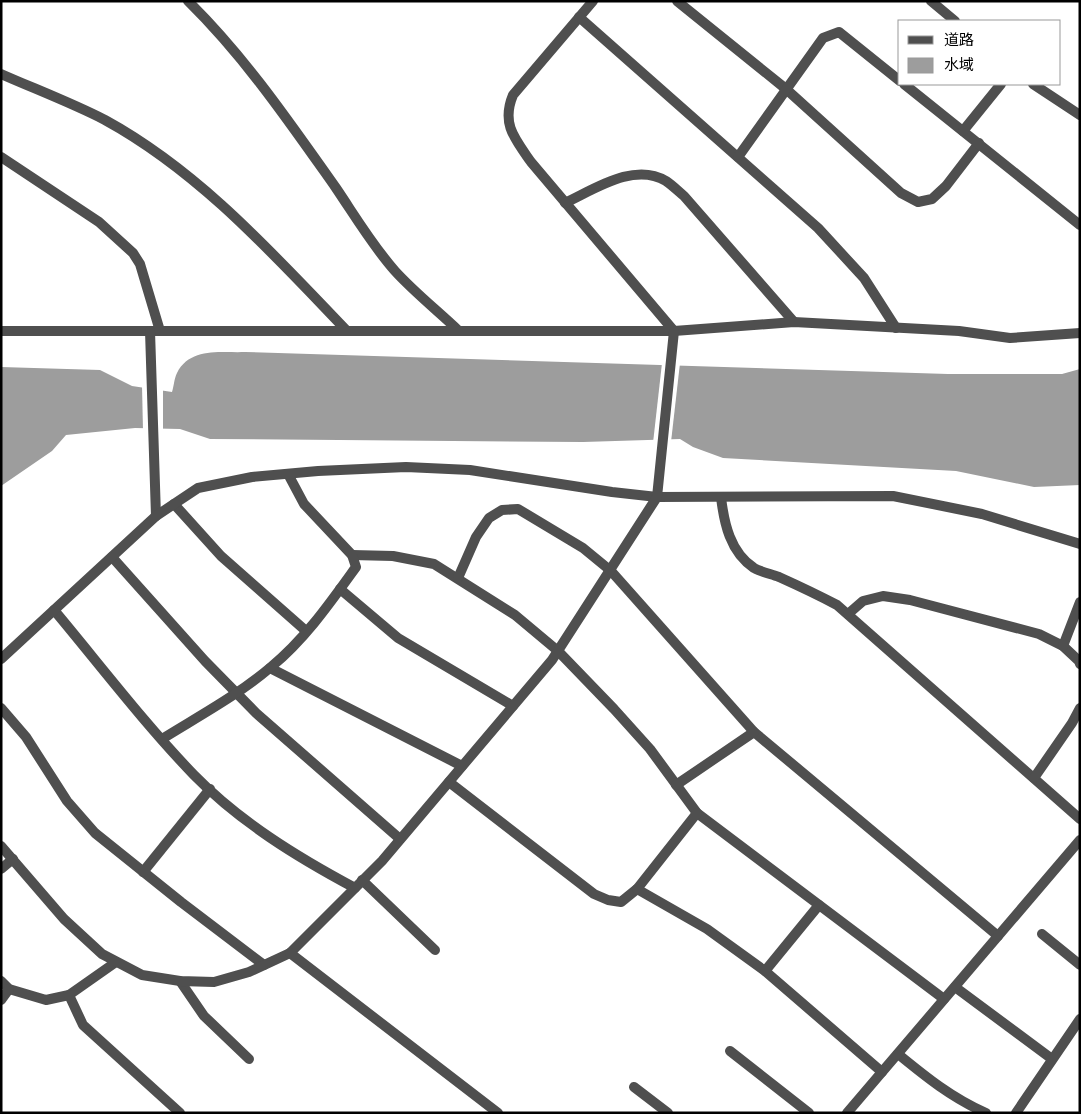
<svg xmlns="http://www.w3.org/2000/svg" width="1081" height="1114" font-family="'Source Sans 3','Noto Sans SC',sans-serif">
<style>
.water{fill:#9d9d9d}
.pier{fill:#fff}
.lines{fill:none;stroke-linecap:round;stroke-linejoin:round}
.lane{stroke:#4f4f4f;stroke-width:10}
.street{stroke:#4f4f4f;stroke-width:10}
</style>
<rect width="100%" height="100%" fill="#fff"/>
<path class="water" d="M245 352 948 374H1062L1080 369V485L1034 487 956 471 723 458 693 447 680 439 583 442 210 439 180 429 135 428 66 435 52 451 1 486V367L100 370 132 386 172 392C174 386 174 379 177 373 190 347 221 353 245 352Z"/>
<g class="pier">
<polygon points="662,363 680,363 671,442 653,443"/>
<polygon points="142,385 163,388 163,431 143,431"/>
</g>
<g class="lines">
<g class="lane">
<path d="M188 1C245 57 290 123 336 188 355 216 372 245 395 271 414 292 438 311 459 331"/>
<path d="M593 1 513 95C501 124 515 139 531 162L674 331"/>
<polyline points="677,1 786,89 901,193 918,202 932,199 946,186 979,143"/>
<polyline points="931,1 955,21"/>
<polyline points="579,17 818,228 864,278 896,328"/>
<path d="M1 74C35 89 72 103 105 120 200 172 273 254 347 331"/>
<polyline points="904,84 1080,225"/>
<polyline points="1033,84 1080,115"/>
<polyline points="963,131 1001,84"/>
<polyline points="1,157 99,222 133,253 140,264 160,331"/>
<polyline points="738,157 823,38 839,32 900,81"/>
<path d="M565 203C595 189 634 162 666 181 672 185 678 191 684 196L794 322"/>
<path d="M721 497C724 523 730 552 754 568 761 572 771 574 779 577 799 586 818 595 837 605L1080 819"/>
<polyline points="174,504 221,556 306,631"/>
<polyline points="352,555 393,556 434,564 515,615 558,651 614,709 650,749 697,813 944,999"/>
<polyline points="112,557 205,661 256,713 400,839"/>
<polyline points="458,578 476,537 489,518 502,510 518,509 583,548 611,571 754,732 998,936"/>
<polyline points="340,589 398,638 513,706"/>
<path d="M54 610C100 665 144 723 194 775 240 822 297 857 355 888"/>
<polyline points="848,614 863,601 883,596 910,600 1039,634 1063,646 1079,661 1080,664"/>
<polyline points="1063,646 1080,602"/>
<polyline points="270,668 462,766"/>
<polyline points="1,708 26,737 67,801 95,833 181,902 264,965"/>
<path d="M162 739C199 716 238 695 271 667 305 639 330 603 356 567L352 555 304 504 288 474"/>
<polyline points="1034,778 1072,723 1080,708"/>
<polyline points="449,782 594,894 608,900 621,902 637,889 697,813"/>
<polyline points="676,785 754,732"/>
<polyline points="1,869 13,859"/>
<polyline points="143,872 210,789"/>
<polyline points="362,880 435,950"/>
<polyline points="637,889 707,929 765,971 882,1072"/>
<polyline points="1042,934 1080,965"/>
<polyline points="765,971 819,905"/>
<polyline points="1,981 9,989 46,1000 69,995 116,962"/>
<polyline points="180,981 204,1016 249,1059"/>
<polyline points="955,987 1052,1059"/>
<polyline points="69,995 83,1025 180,1113"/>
<polyline points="1,1000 9,989"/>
<polyline points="730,1051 809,1113"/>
<path d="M898 1054C926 1077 952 1098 986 1113"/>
<polyline points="634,1087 668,1113"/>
<polyline points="1016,1113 1080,1019"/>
</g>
<g class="street">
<polyline points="1,331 674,331 794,322 959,331 1010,338 1080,333"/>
<polyline points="150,331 156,516"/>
<polyline points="1,659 156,516 198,488 252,477 318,471 406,467 470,470 612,492 657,497 893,496 982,514 1080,544"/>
<polyline points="1,846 64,919 102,954 142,975 180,981 214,982 249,972 290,953 382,861 552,660 657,497 674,331"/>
<polyline points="290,953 498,1113"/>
<polyline points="847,1113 1080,840"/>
</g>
</g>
<rect width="1081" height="1114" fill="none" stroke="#000000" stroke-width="5"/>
<rect x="898" y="20" width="162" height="65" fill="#ffffff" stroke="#999999"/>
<rect x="908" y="36" width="25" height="8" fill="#4f4f4f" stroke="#999999"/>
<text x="944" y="45" font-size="15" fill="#000000">道路</text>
<rect x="908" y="58" width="25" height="15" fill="#9d9d9d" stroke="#999999"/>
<text x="944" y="70" font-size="15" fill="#000000">水域</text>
</svg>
